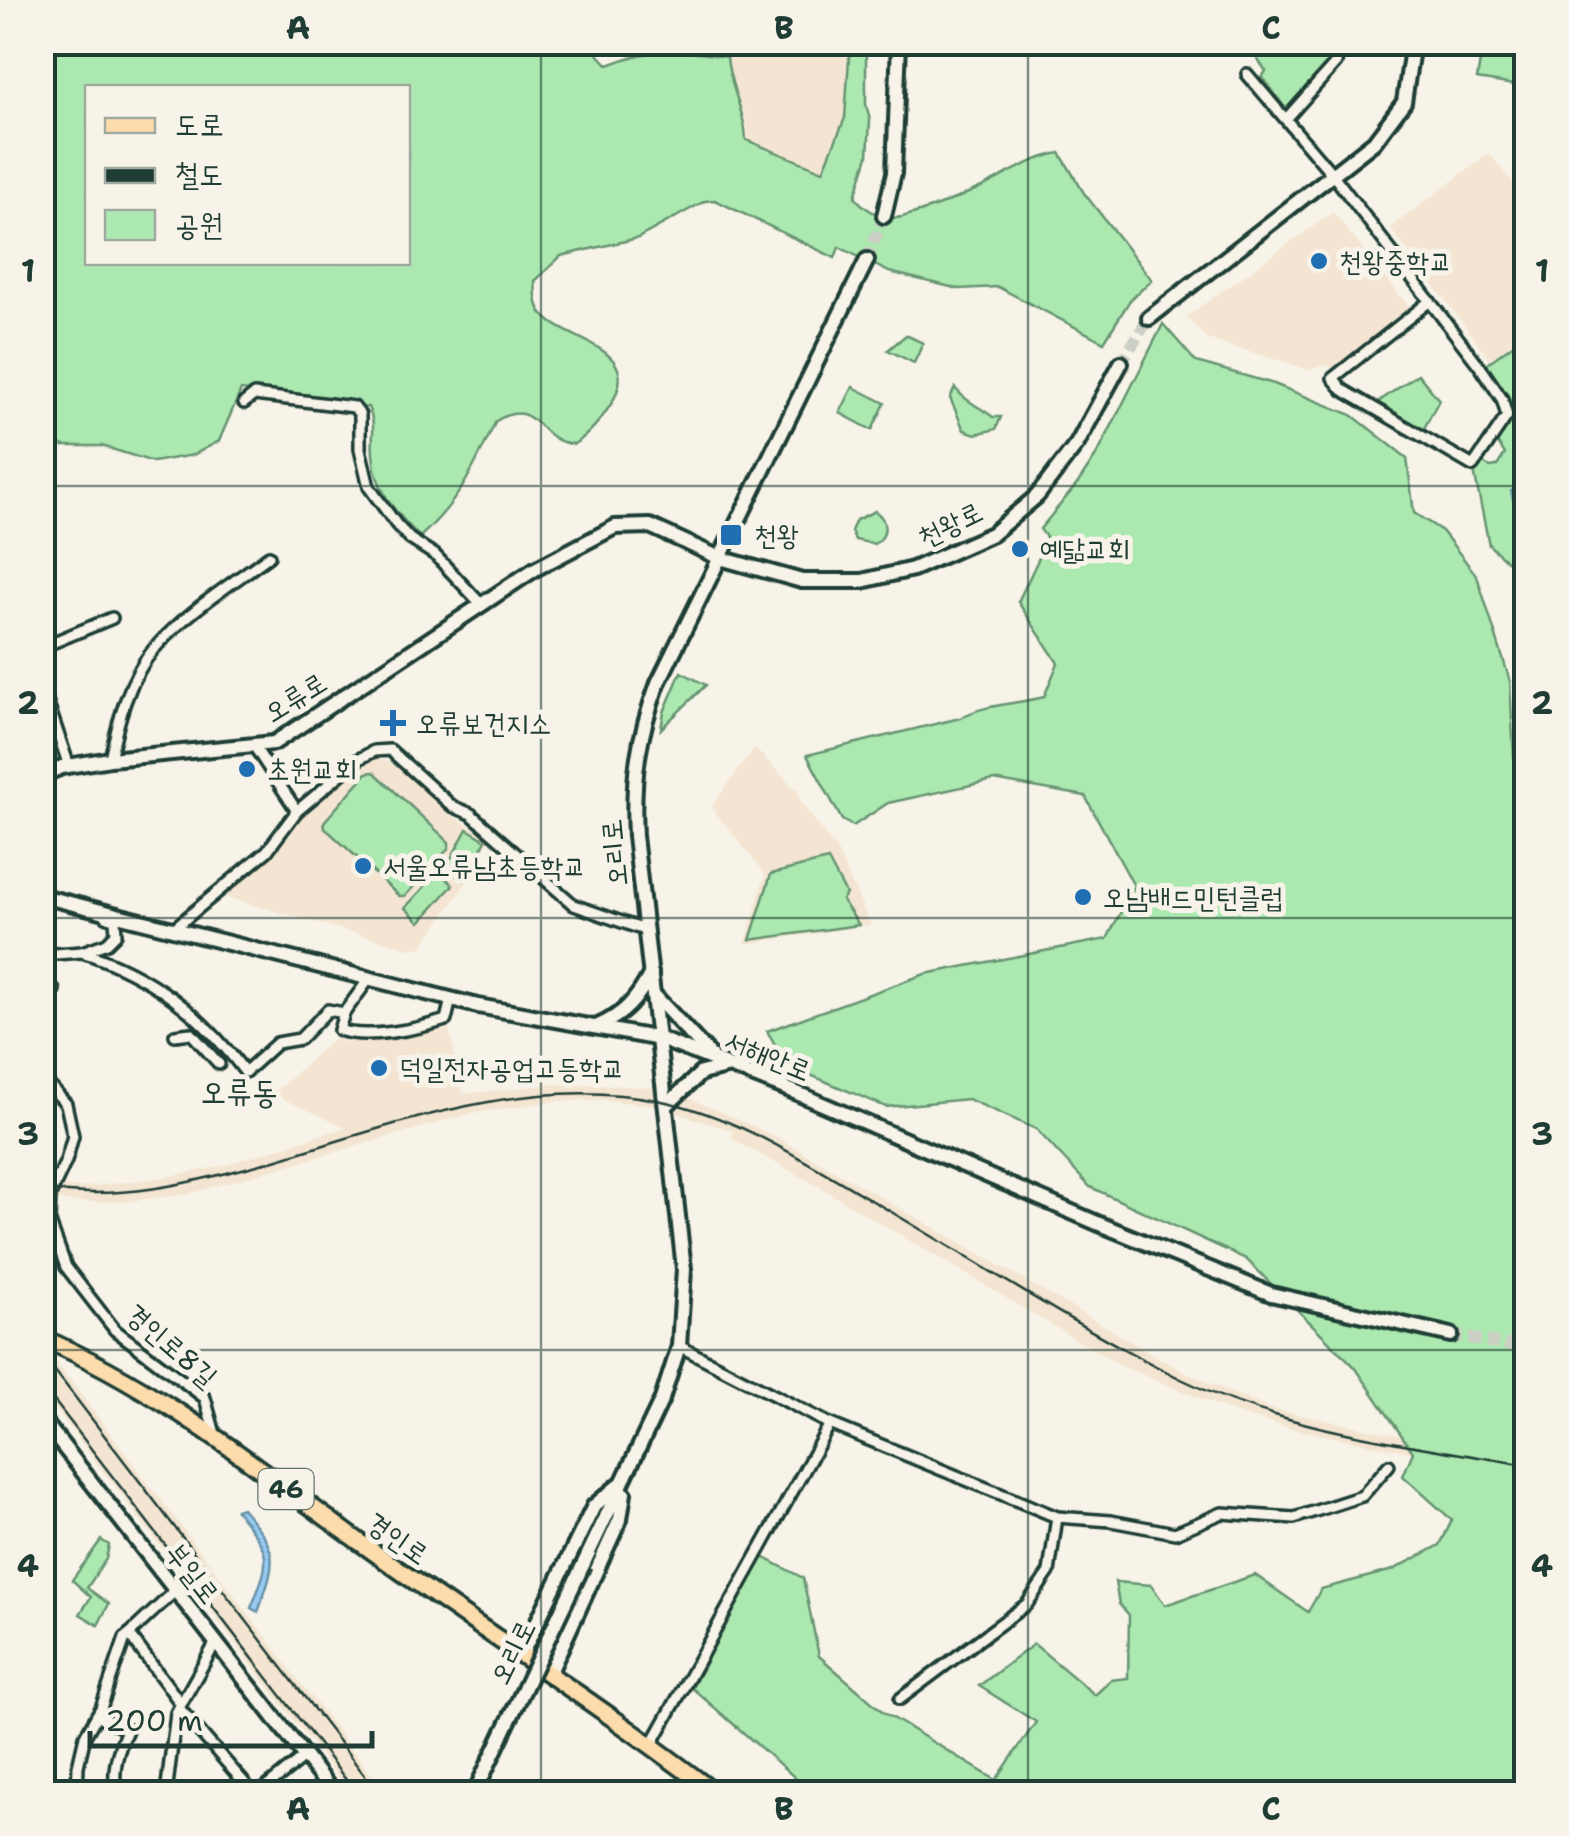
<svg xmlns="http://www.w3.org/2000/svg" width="1569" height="1836" font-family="'Shantell Sans','Poor Story',sans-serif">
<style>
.built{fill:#f4e5d2}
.green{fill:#ace9b0;stroke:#669372;stroke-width:2.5;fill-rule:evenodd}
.water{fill:#97cbf4;stroke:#6792a7;stroke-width:2.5}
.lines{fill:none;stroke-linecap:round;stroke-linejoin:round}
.secondary-tunnel{stroke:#cccfc4;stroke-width:12;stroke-dasharray:12 6;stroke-linecap:butt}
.street-casing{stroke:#1f3d34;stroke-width:16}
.secondary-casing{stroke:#1f3d34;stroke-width:20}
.primary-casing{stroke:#1f3d34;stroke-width:22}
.street{stroke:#f7f3e8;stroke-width:9}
.secondary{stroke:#f7f3e8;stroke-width:12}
.primary{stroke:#fddcac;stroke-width:15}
.rail{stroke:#1f3d34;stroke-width:2.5}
.secondary-bridge-casing{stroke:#1f3d34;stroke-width:20;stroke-linecap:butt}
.secondary-bridge{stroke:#f7f3e8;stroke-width:12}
.grid{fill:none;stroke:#1f3d34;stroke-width:2.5;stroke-opacity:0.55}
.poi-dot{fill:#1f6fb2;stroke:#f7f3e8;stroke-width:4}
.labels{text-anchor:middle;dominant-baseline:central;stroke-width:10;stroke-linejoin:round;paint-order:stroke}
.shield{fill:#f7f3e8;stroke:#60746a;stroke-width:2.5}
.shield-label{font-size:25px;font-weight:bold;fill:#1f3d34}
.poi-label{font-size:28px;fill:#1f3d34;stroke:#f7f3e8;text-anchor:start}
.street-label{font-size:28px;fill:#1f3d34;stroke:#f7f3e8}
.quarter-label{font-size:32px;fill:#1f3d34;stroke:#f7f3e8}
.neatline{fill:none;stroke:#1f3d34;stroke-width:4}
.grid-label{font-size:32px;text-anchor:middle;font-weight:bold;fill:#1f3d34}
</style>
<rect width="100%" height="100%" fill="#f7f3e8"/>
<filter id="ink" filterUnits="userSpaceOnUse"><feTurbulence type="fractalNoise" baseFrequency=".01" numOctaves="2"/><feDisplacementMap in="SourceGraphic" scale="20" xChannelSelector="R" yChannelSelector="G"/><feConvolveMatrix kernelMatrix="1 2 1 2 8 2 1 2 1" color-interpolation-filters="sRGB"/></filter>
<g filter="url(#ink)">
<g class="built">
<polygon points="729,43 854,43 844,117 823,170 747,139 746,119 728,71"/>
<polygon points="1489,153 1526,199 1526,333 1490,359 1390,228"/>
<polygon points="1333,212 1411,309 1336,369 1324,365 1311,370 1207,339 1186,317"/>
<polygon points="754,748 798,791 802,804 836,849 871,925 745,944 765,874 711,807"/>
<polygon points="374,758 391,762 448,813 490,838 467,882 422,947 412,949 228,898 223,892 269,850 301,813"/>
<polygon points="449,1029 463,1094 555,1084 599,1084 653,1088 687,1097 773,1135 1186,1373 1268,1408 1402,1436 1413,1453 1285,1427 1236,1413 1119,1365 811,1182 733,1140 732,1131 652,1105 603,1100 558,1101 473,1113 188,1194 123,1202 72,1202 43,1198 43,1181 75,1188 167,1177 222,1166 346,1127 272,1094 335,1038 344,1042"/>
<polygon points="42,1343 91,1408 385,1793 350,1793 43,1393"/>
</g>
<g class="green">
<path d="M570 42 575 48 587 42 608 65C653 47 679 49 727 57 729 86 745 110 746 140L823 171 845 118 850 43H866V104L870 120 868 156 855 197C865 210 884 221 902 217 925 211 954 200 975 190 1004 177 1028 159 1060 153L1084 193 1152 280 1130 300 1104 342 998 287 959 289 889 272 839 247 835 258 715 200 705 201 638 238 561 256 535 281C536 292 535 303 541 312 561 342 647 345 611 404 601 420 590 434 574 444 539 444 536 395 496 421 472 471 461 499 420 537 395 512 375 490 373 454 371 433 377 426 368 407L360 408 357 402 241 390 219 441 193 455 153 462 102 446H63L43 433 42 43ZM88 88H408V262H88Z"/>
<polygon points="1251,43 1331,43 1330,59 1286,109 1262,77 1266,71 1251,50"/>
<polygon points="1483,43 1526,43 1526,87 1477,79"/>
<path d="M1163 324 1196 362 1274 384 1352 415 1407 458 1414 513 1442 531 1477 576 1510 681 1514 757 1526 769V1793H801L800 1782 692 1688 761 1556 803 1578 819 1656 883 1712 996 1780 1036 1722 979 1686 1034 1644 1095 1695 1111 1680 1128 1678 1129 1615 1119 1604 1115 1582 1151 1585 1165 1605 1255 1575 1308 1612 1321 1589 1393 1570 1440 1545 1452 1520 1403 1476 1413 1452 1355 1367 1246 1259 1090 1187 1036 1129 968 1099 886 1107 770 1058 777 1048 767 1031 925 974 1107 939 1134 886 1085 796 994 780 888 803 853 826 842 820 807 755 960 718C984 704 1016 704 1044 697L1058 663 1018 602 1045 545 1046 537 1040 529 1078 483 1099 451Z"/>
<polygon points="906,335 923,343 914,363 888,350"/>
<polygon points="1526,335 1526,578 1489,545 1473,466 1478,460 1490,467 1497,466 1505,454 1493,436 1507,416 1481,368"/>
<polygon points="1418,374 1439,400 1421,434 1374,405"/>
<polygon points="853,387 885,403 872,430 840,413"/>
<path d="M955 388C968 404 978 405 993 417H1001L996 429 976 434 964 430 950 398Z"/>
<path d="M875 511C888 520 888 537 874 544L855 540 851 531 856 520Z"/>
<polygon points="681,672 706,685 661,729 664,712"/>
<polygon points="374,772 449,842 449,848 405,896 399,896 325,828 324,822 367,773"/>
<polygon points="467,829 486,840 464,880 445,870"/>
<polygon points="828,860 846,894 842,900 859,925 750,940 771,874"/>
<polygon points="439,871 453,885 420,922 405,908"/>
<polygon points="101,1540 109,1545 106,1559 87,1588 109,1604 98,1625 80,1614 91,1597 72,1580"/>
</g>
<g class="water">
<polygon points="1526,484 1526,528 1519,523 1511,491"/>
<path d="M242 1508C280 1552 277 1559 258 1612L251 1608C272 1556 272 1555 236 1510Z"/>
</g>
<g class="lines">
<g class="secondary-tunnel">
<polyline points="867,260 884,216"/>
<polyline points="1121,363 1149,318"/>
<polyline points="1451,1335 1526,1348"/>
</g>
<defs>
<g id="street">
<polyline points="1247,74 1333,175 1481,368 1502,399 1507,416 1473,466 1343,390 1333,378 1430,301"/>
<polyline points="1287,118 1336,63 1339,42"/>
<polyline points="244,403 254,395 354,407 360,415 360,449 369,487 396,524 410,539 435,555 481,604"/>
<polyline points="42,647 112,618"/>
<polyline points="42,686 69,766"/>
<polyline points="254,746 297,811"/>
<path d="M110 759C118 722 128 680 153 650 185 613 230 585 269 556"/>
<path d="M106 916 115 920 116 934 107 943 82 952C152 975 201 1014 245 1072L277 1043 300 1039 328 1010 344 1013 369 979"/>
<polyline points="172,930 267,851 297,811 359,759 374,751 390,750 452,806 471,814 574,905 647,931"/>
<polyline points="42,955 82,952"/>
<polyline points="42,1009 54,990"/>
<path d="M344 1013 339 1030C366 1040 418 1029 446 1020L451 999"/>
<polyline points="175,1035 191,1033 219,1064"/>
<polyline points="42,1077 66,1104 73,1136 66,1161 50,1195 49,1220 66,1267 115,1330 205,1398 215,1434"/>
<polyline points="679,1346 830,1424 1057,1517 1111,1521 1175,1533 1222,1513 1294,1518 1362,1496 1389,1465"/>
<polyline points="42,1448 56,1438"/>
<polyline points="129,1634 181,1704"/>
<polyline points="900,1699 1027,1604 1049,1572 1057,1517"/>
<polyline points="179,1708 254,1794"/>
<path d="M97 1715 127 1730C118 1750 111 1771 117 1794"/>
<polyline points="652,1744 830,1424"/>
<polyline points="77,1794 78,1766 85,1736 101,1708 125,1638 175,1591"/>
<polyline points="166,1794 176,1713 216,1642"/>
<polyline points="258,1794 305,1756"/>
</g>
<g id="secondary">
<polyline points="884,216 894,173 899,42"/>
<polyline points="1149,318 1374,142 1404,102 1413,42"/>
<polyline points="42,775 62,767 110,759 274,743 535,569 615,527 650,526 720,558 802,581 862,581 913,569 992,534 1037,496 1077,444 1121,363"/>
<polyline points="42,896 478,1006 660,1039 790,1090 1097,1223 1271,1294 1451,1335"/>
<polyline points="655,996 711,1056"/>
<path d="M596 1027C624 1015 637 1000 651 973"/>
<polyline points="667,1105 701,1073 726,1067"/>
<polyline points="42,1419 334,1794"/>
<path d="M583 1565 662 1399 679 1346 684 1269 635 836C632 778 638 737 658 683L867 260"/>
<polyline points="522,1653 594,1506 619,1485"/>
<polyline points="550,1672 620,1519 624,1493"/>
</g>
<path id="primary" d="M42 1338C162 1389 263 1473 368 1548 483 1631 603 1707 716 1794"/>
</defs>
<use href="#street" class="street-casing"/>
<use href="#secondary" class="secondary-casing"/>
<use href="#primary" class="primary-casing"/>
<use href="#street" class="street"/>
<use href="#secondary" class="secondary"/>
<use href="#primary" class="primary"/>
<g class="rail">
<path d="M42 1189C119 1201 188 1184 261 1164 389 1127 521 1074 657 1100 735 1115 803 1160 871 1200 974 1260 1075 1326 1181 1379 1289 1432 1410 1444 1526 1465"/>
<polyline points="42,1354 379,1794"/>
<polyline points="42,1385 357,1794"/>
</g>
<defs>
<polyline id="secondary-bridge" points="474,1794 583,1565"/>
</defs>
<use href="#secondary-bridge" class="secondary-bridge-casing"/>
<use href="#secondary-bridge" class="secondary-bridge"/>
</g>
</g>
<path class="grid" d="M541 42V1794M1028 42V1794M42 486H1526M42 918H1526M42 1350H1526"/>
<g class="poi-dot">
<circle cx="1319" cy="261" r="10"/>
<rect x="719" y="523" width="24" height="24" rx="5"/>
<circle cx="1020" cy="549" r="10"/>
<path d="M388 708h10v10h10v10h-10v10h-10v-10h-10v-10h10z"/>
<circle cx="247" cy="769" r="10"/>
<circle cx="363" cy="866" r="10"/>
<circle cx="1083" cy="897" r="10"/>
<circle cx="379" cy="1068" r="10"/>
</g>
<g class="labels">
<rect class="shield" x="258.5" y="1469" width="55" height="40" rx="8"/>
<g class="shield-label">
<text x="286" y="1489">46</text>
</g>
<g class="poi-label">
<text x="1339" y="261">천왕중학교</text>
<text x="754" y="535">천왕</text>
<text x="1040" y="549">예닮교회</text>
<text x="416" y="723">오류보건지소</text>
<text x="267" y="769">초원교회</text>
<text x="383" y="866">서울오류남초등학교</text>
<text x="1103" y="897">오남배드민턴클럽</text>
<text x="399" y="1068">덕일전자공업고등학교</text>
</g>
<g class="street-label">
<text transform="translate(950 524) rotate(-26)">천왕로</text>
<text transform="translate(295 697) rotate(-32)">오류로</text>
<text transform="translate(614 853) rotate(-96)">오리로</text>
<text transform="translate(768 1055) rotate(22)">서해안로</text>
<text transform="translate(172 1345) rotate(41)">경인로8길</text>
<text transform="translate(398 1538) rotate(35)">경인로</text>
<text transform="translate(193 1573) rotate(52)">부일로</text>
<text transform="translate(512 1652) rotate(-64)">오리로</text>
</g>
<g class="quarter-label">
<text x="239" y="1091">오류동</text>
</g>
</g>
<rect width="1569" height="1836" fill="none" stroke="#f7f3e8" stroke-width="110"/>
<rect x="85" y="85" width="325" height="180" fill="#f7f3e8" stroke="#a1aaa0" stroke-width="2.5"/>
<rect x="105" y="118" width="50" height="15" fill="#fddcac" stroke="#a1aaa0" stroke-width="2.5"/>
<text x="175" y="135" font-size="30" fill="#1f3d34">도로</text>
<rect x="105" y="168" width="50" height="15" fill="#1f3d34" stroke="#a1aaa0" stroke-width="2.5"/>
<text x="175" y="185" font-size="30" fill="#1f3d34">철도</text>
<rect x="105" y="210" width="50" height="30" fill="#ace9b0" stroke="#a1aaa0" stroke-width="2.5"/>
<text x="175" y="235" font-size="30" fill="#1f3d34">공원</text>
<path d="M90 1731v15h282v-15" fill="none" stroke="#1f3d34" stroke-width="5"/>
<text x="105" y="1731" font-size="30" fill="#1f3d34" stroke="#f7f3e8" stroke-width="8" paint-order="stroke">200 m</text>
<rect x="55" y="55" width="1459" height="1726" class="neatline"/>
<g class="grid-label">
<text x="298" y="39">A</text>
<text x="784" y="39">B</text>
<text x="1271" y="39">C</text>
<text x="28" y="282">1</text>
<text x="1542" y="282">1</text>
<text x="28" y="714">2</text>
<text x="1542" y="714">2</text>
<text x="28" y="1145">3</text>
<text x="1542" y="1145">3</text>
<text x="28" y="1577">4</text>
<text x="1542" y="1577">4</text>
<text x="298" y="1820">A</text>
<text x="784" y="1820">B</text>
<text x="1271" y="1820">C</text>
</g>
</svg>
